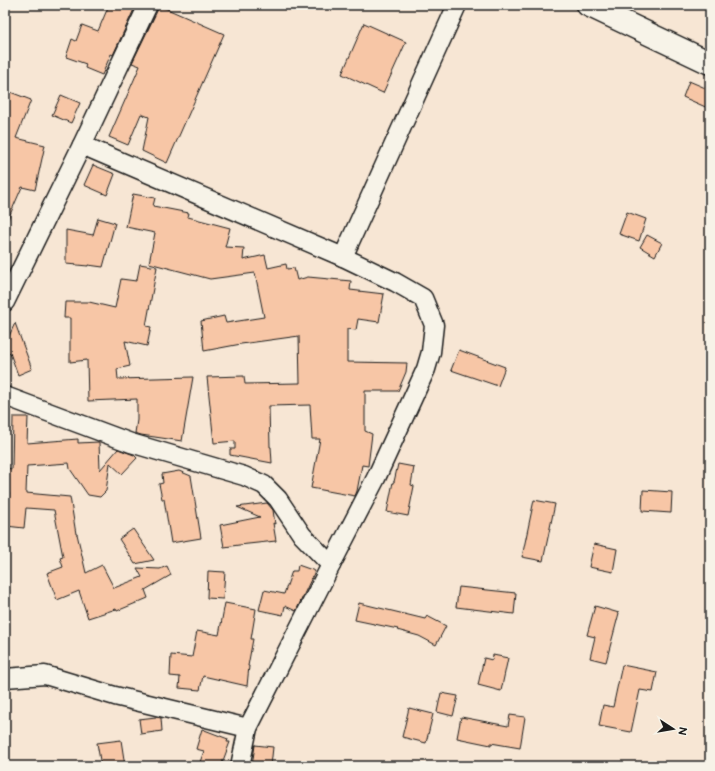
<svg xmlns="http://www.w3.org/2000/svg" width="715" height="771" font-family="'Balsamiq Sans',sans-serif">
<style>
.building{fill:#f7c6a6;stroke:#1c1c1c}
.lines{fill:none;stroke-linecap:round;stroke-linejoin:round}
.minor-casing{stroke:#1c1c1c;stroke-width:21}
.secondary-casing{stroke:#1c1c1c;stroke-width:25}
.minor{stroke:#f7f3e8;stroke-width:18}
.secondary{stroke:#f7f3e8;stroke-width:22}
</style>
<rect width="100%" height="100%" fill="#f7e6d4"/>
<filter id="ink" filterUnits="userSpaceOnUse"><feTurbulence type="fractalNoise" baseFrequency=".025" numOctaves="2"/><feDisplacementMap in="SourceGraphic" scale="8" xChannelSelector="R" yChannelSelector="G"/><feConvolveMatrix kernelMatrix="1 2 1 2 8 2 1 2 1" color-interpolation-filters="sRGB"/></filter>
<g filter="url(#ink)">
<g class="building">
<polygon points="109,5 136,5 113,55 111,54 102,75 85,68 86,64 66,57 72,39 76,41 82,25 98,31"/>
<polygon points="158,5 224,34 167,163 142,151 149,117 141,114 128,145 109,137 140,66 132,63 158,9"/>
<polygon points="364,23 406,42 383,93 342,74"/>
<polygon points="689,81 710,90 710,109 683,97"/>
<polygon points="5,90 31,100 16,138 45,145 35,190 22,187 5,226"/>
<polygon points="61,95 80,103 71,123 52,115"/>
<polygon points="93,165 115,174 107,195 84,185"/>
<polygon points="133,194 155,198 153,206 189,213 188,217 230,228 225,247 244,248 243,260 265,255 268,268 286,264 287,269 294,268 297,280 308,277 351,281 350,290 384,294 379,322 358,319 356,330 347,329 347,362 407,363 406,372 398,391 365,391 365,431 372,434 368,466 362,465 357,491 355,496 311,488 320,439 312,439 310,405 269,406 270,447 271,447 272,463 230,455 230,449 235,449 235,441 214,443 207,377 244,376 245,384 300,383 299,336 241,344 204,351 201,321 224,316 226,323 264,317 255,273 210,279 149,263 155,233 126,227"/>
<polygon points="627,212 646,219 639,241 619,234"/>
<polygon points="98,218 115,223 103,267 88,265 88,266 66,264 66,230 93,235"/>
<polygon points="647,235 662,243 655,256 640,247"/>
<polygon points="140,264 157,267 146,326 151,327 147,346 125,341 130,366 117,369 118,379 193,377 182,441 141,435 135,433 137,420 137,399 88,401 87,360 70,362 70,318 64,318 65,302 89,302 115,308 121,279 136,281 136,279 137,279"/>
<polygon points="15,323 32,369 18,375 10,353 5,351 5,345"/>
<polygon points="459,350 505,367 498,386 451,370"/>
<polygon points="13,417 28,417 27,443 78,439 78,443 99,442 100,470 118,449 134,455 137,458 122,474 110,463 106,491 100,497 88,495 70,469 69,463 27,466 26,493 70,497 76,534 77,534 86,573 102,565 114,588 142,577 137,568 160,569 167,566 171,575 145,590 148,598 117,611 116,609 88,618 79,591 57,600 47,573 63,567 60,558 63,557 54,510 26,508 24,528 6,526 9,493 5,492 5,468 12,469"/>
<polygon points="398,464 414,467 411,485 414,486 408,516 387,512 393,482 394,482"/>
<polygon points="179,471 191,476 201,538 171,543 164,499 162,499 159,484 163,483 162,474"/>
<polygon points="643,490 672,492 671,513 642,511"/>
<polygon points="534,500 555,504 543,561 522,557"/>
<polygon points="267,503 273,510 275,524 273,523 276,541 239,545 224,547 220,525 260,517 237,507"/>
<polygon points="133,529 154,560 135,564 119,539"/>
<polygon points="594,544 617,549 613,572 589,567"/>
<polygon points="298,565 315,571 296,611 285,606 283,615 259,610 264,590 284,594 292,571 297,571"/>
<polygon points="208,571 225,572 223,599 207,598"/>
<polygon points="459,587 516,593 514,614 456,607"/>
<polygon points="225,603 256,609 251,639 253,639 248,666 249,666 247,686 203,676 200,690 179,688 180,677 170,676 171,655 192,657 197,631 219,635"/>
<polygon points="359,603 425,619 427,616 446,626 436,645 419,636 397,630 398,629 355,620"/>
<polygon points="595,606 619,613 606,662 590,658 595,637 587,635"/>
<polygon points="493,655 508,658 501,691 478,685 484,658 492,660"/>
<polygon points="622,665 657,672 653,692 640,690 631,732 599,726 603,705 613,707"/>
<polygon points="441,693 458,696 453,716 437,712"/>
<polygon points="409,708 433,714 426,743 402,737"/>
<polygon points="510,715 525,717 520,748 491,743 491,745 457,738 461,717 508,726"/>
<polygon points="156,717 161,718 162,731 141,734 139,719"/>
<polygon points="202,729 228,739 227,742 230,742 221,766 209,766 200,762 204,751 196,749"/>
<polygon points="121,740 125,766 101,766 97,743"/>
<polygon points="255,745 273,747 271,766 252,766"/>
</g>
<g class="lines">
<defs>
<g id="minor">
<polyline points="82,145 343,257 395,282 423,298 434,325 431,352 426,369 376,478 331,565 248,728 240,766"/>
<polyline points="343,257 457,5"/>
<polyline points="5,302 82,145 148,5"/>
<polyline points="5,396 131,443 244,476 264,485 278,499 302,535 331,565"/>
<polyline points="5,678 45,675 115,696 248,728"/>
</g>
<polyline id="secondary" points="588,5 710,63"/>
</defs>
<use href="#minor" class="minor-casing"/>
<use href="#secondary" class="secondary-casing"/>
<use href="#minor" class="minor"/>
<use href="#secondary" class="secondary"/>
</g>
</g>
<rect width="715" height="771" fill="none" stroke="#f7f3e8" stroke-width="20"/>
<rect x="10" y="10" width="695" height="751" fill="none" stroke="#1c1c1c" stroke-width="1.5" filter="url(#ink)"/>
<g transform="translate(673 729) rotate(102)" stroke="#f7f3e8" stroke-width="3" paint-order="stroke">
<path d="M0-3L7 15L0 10L-7 15Z" fill="#1c1c1c"/>
<text y="-6" font-size="11" font-weight="bold" text-anchor="middle" fill="#1c1c1c">N</text>
</g>
</svg>
